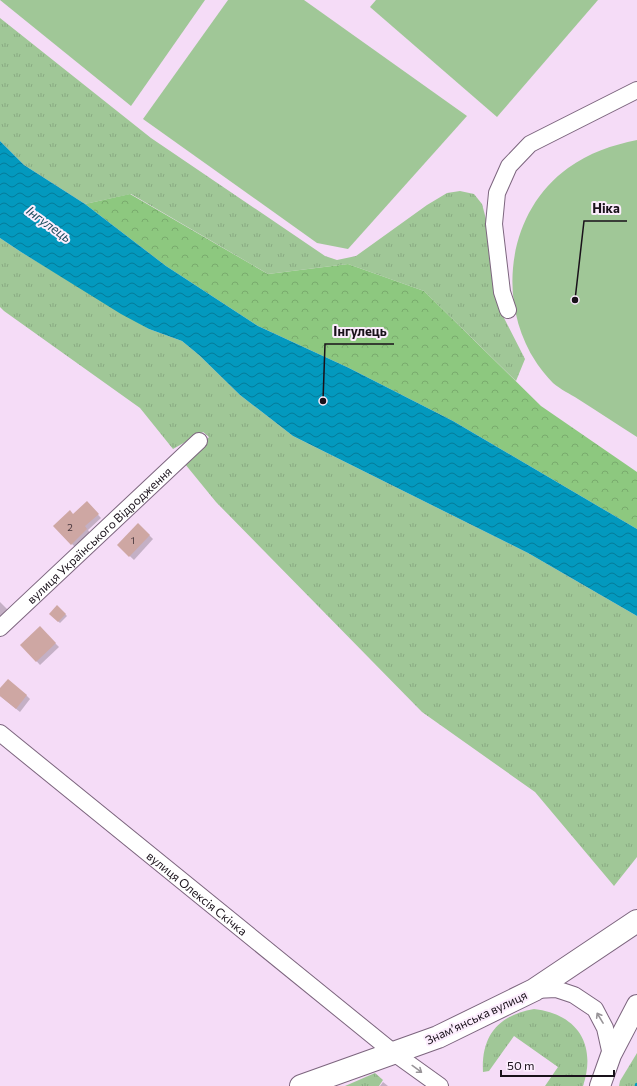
<svg xmlns="http://www.w3.org/2000/svg" width="637" height="1086" font-family="Commissioner,sans-serif">
<style>
.grass{fill:url(#grass-tufts)}
.forest{fill:url(#forest-crowns)}
.pitch{fill:#a0c797}
.water{fill:url(#water-waves)}
.shadow{fill:#0003}
.lines{fill:none;stroke-linecap:round;stroke-linejoin:round}
.stream{stroke:#0399be;stroke-width:4.5}
.building{fill:#cea7a3}
.minor-casing{stroke:#7c657e;stroke-width:18}
.major-casing{stroke:#7c657e;stroke-width:22}
.highway-casing{stroke:#7c657e;stroke-width:24}
.minor{stroke:#fff;stroke-width:16}
.major{stroke:#fff;stroke-width:20}
.highway{stroke:#fff;stroke-width:22}
.oneway{stroke:#989498}
.labels{text-anchor:middle;dominant-baseline:central;stroke-width:4;stroke-linejoin:round;paint-order:stroke}
.number-label{font-size:10px;fill:#46363c}
.street-label{font-size:12px;fill:#19111a;stroke:#fcedfd}
.water-label{font-size:13px;font-style:italic;fill:#1b4d5d;stroke:#fcedfd}
.leader{fill:none;stroke:#19111a;stroke-width:1.5}
.callout-dot{fill:#19111a;stroke:#fcedfd;stroke-width:1.5}
.callout-label{font-size:13px;text-anchor:middle;font-weight:bold;fill:#19111a;stroke:#fcedfd;stroke-width:4;stroke-linejoin:round;paint-order:stroke}
</style>
<defs>
<pattern id="grass-tufts" width="24" height="20" patternUnits="userSpaceOnUse"><rect width="24" height="20" fill="#a0c797"/><path d="M3 7l-1-3M5 7V3M7 7l1-3M15 17l-1-3M17 17v-4M19 17l1-3" fill="none" stroke="#89aa82"/></pattern>
<pattern id="forest-crowns" width="20" height="18" patternUnits="userSpaceOnUse"><rect width="20" height="18" fill="#8dc87f"/><path d="M2 6a3 3 0 1 1 6 0M12 15a3 3 0 1 1 6 0" fill="none" stroke="#79ab6d"/></pattern>
<pattern id="water-waves" width="16" height="10" patternUnits="userSpaceOnUse"><rect width="16" height="10" fill="#0399be"/><path d="M0 5q4-4 8 0t8 0" fill="none" stroke="#047b9a"/></pattern>
</defs>
<rect width="100%" height="100%" fill="#f5dcf7"/>
<g class="grass">
<polygon points="0,18 151,138 325,256 337,260 356,256 427,205 447,193 460,191 474,194 482,204 490,234 502,314 525,359 516,381 424,291 348,264 268,274 131,194 85,204 24,165 0,141"/>
<polygon points="0,238 21,252 149,329 182,341 199,355 240,395 293,436 528,553 637,616 637,857 614,886 535,792 422,712 216,502 185,464 209,437 203,432 173,449 140,408 4,311 0,307"/>
<path d="M534 1009C577 1014 597 1044 583 1086H545L558 1067 514 1036 489 1071 483 1072C481 1035 499 1015 534 1009Z"/>
<polygon points="637,1053 637,1086 619,1086 620,1081"/>
<polygon points="375,1073 383,1080 379,1086 345,1086"/>
</g>
<polygon class="forest" points="130,194 268,274 348,264 424,291 541,406 637,472 637,529 453,421 349,368 258,326 166,266 85,204"/>
<g class="pitch">
<polygon points="0,0 205,0 131,106"/>
<polygon points="228,0 304,0 467,116 348,249 317,243 143,119"/>
<polygon points="376,0 598,0 497,117 370,7"/>
<path d="M637 140V437C617 424 598 412 578 399 570 394 560 389 553 383 547 377 540 368 536 362 496 301 507 212 568 168 589 153 612 145 637 140Z"/>
</g>
<polygon class="water" points="0,141 24,165 85,204 166,266 258,326 349,368 453,421 637,529 637,616 528,553 293,436 240,395 199,355 182,341 149,329 121,314 21,252 0,238"/>
<g class="shadow">
<polygon points="87,503 101,518 88,530 90,533 75,547 54,526 73,515"/>
<polygon points="138,524 153,539 134,560 118,545"/>
<polygon points="0,602 9,611 0,619"/>
<polygon points="57,606 67,616 60,623 50,614"/>
<polygon points="40,628 59,647 40,665 22,645"/>
<polygon points="0,690 26,695 30,699 20,712 0,696"/>
<polygon points="383,1082 388,1086 380,1086"/>
</g>
<g class="lines">
<polyline class="stream" points="637,1086 637,1085"/>
</g>
<g class="building">
<polygon points="87,501 99,514 85,526 87,529 71,545 53,526 70,510 73,514"/>
<polygon points="138,523 150,535 129,557 117,545"/>
<polygon points="57,605 66,614 58,622 49,614"/>
<polygon points="40,626 56,643 36,662 20,645"/>
<polygon points="8,679 27,695 16,709 0,696 0,688"/>
</g>
<g class="lines">
<defs>
<g id="minor">
<polyline points="508,310 502,292 494,224 497,193 509,166 530,144 637,90"/>
<path id="s1" d="M0 628 199 441"/>
<path id="s2" d="M0 733 394 1053 440 1086"/>
<polyline points="535,990 556,989 574,995 595,1009 605,1028 611,1055"/>
</g>
<polyline id="major" points="600,1086 611,1055 637,1005"/>
<polyline id="highway" points="301,1086 438,1037 534,990 637,921"/>
</defs>
<use href="#minor" class="minor-casing"/>
<use href="#major" class="major-casing"/>
<use href="#highway" class="highway-casing"/>
<use href="#minor" class="minor"/>
<use href="#major" class="major"/>
<use href="#highway" class="highway"/>
</g>
<defs><path id="oneway-shaft" d="M-6 0H5M1.5-3L5.5 0L1.5 3" fill="none" stroke-width="1.6" stroke-linecap="round" stroke-linejoin="round"/></defs>
<g class="oneway">
<use href="#oneway-shaft" transform="translate(600 1018) rotate(-121)"/>
<use href="#oneway-shaft" transform="translate(417 1069) rotate(36)"/>
</g>
<g class="labels">
<g class="number-label">
<text x="70" y="527">2</text>
<text x="133" y="540">1</text>
</g>
<g class="street-label">
<text stroke="none"><textPath href="#s1" startOffset="136">вулиця Українського Відродження</textPath></text>
<text stroke="none"><textPath href="#s2" startOffset="254">вулиця Олексія Скічка</textPath></text>
<text transform="translate(476 1017) rotate(-25)">Знамʼянська вулиця</text>
</g>
<g class="water-label">
<text transform="translate(49 224) rotate(36)">Інгулець</text>
</g>
</g>
<path class="leader" d="M575 300L584 221H627M323 401L325 344H394"/>
<g class="callout-dot">
<circle cx="575" cy="300" r="4"/>
<circle cx="323" cy="401" r="4"/>
</g>
<g class="callout-label">
<text x="606" y="213">Ніка</text>
<text x="360" y="336">Інгулець</text>
</g>
<path d="M501 1070v6h113v-6" fill="none" stroke="#19111a" stroke-width="2"/>
<text x="507" y="1070" font-size="12" fill="#19111a" stroke="#fcedfd" stroke-width="3" paint-order="stroke">50 m</text>
</svg>
